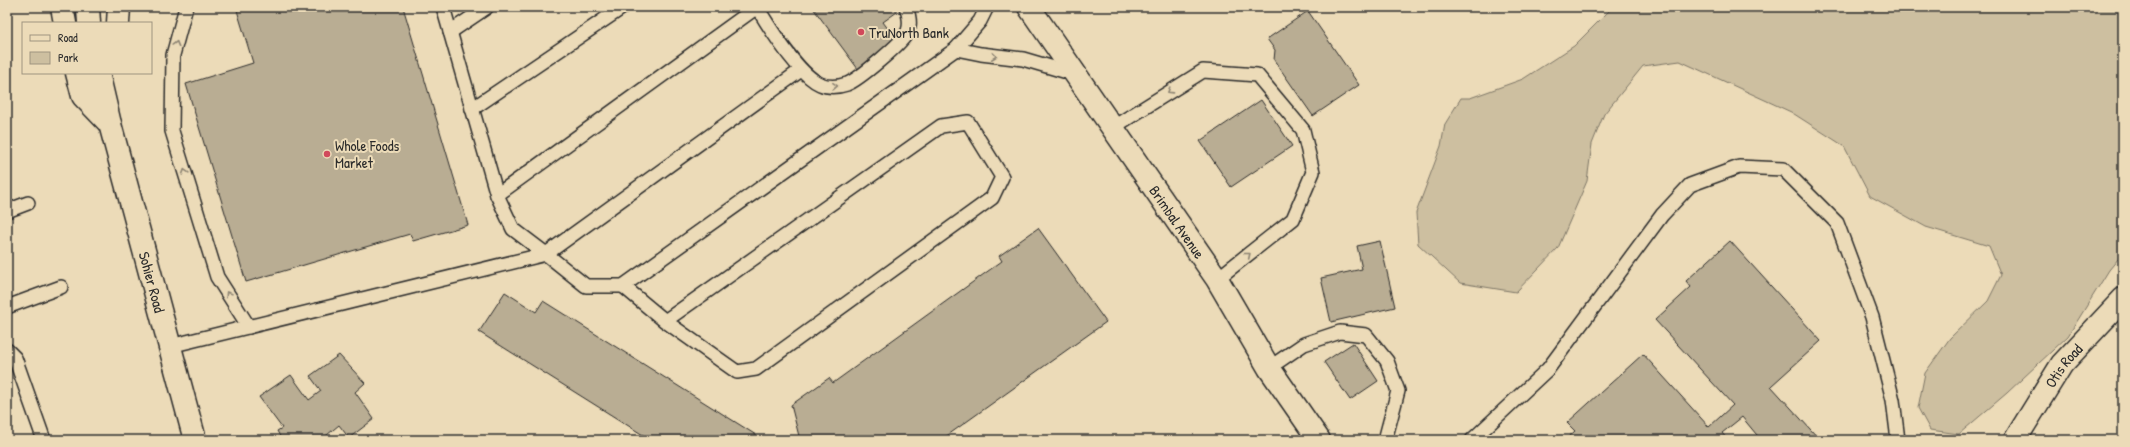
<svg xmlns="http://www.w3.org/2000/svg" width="2130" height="447" font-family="'Patrick Hand',sans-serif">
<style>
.green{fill:#cdbfa0;stroke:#7c7566}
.building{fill:#b9ad93;stroke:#2b2b2b}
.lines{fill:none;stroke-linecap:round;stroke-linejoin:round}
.lane-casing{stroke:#2b2b2b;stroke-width:16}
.street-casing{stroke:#2b2b2b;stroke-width:25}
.secondary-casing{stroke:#2b2b2b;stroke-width:25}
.highway-casing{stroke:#2b2b2b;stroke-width:25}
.lane{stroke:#ecdbb8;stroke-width:13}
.street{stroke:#ecdbb8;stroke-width:22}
.secondary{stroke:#ecdbb8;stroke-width:22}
.highway{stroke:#ecdbb8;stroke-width:22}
.oneway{stroke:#8c8372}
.poi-dot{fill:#d1495b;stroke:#ecdbb8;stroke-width:1.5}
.labels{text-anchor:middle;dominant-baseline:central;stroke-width:4;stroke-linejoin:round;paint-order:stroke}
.poi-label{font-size:15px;fill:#2b2b2b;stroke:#ecdbb8;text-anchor:start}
.street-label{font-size:15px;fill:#2b2b2b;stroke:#ecdbb8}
</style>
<rect width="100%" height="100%" fill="#ecdbb8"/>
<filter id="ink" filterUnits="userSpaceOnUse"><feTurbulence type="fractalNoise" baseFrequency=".025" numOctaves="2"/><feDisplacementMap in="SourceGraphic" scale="8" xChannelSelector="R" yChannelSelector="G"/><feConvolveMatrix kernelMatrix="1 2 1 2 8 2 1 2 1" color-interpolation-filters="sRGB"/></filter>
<g filter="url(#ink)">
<polygon class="green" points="1613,7 2123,7 2123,253 2109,270 2068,336 2007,393 1959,434 1930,430 1918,408 1925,373 1950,338 1988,301 2001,275 1989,246 1926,227 1870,196 1844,146 1791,112 1680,61 1643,66 1604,114 1592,144 1587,181 1558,248 1516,292 1460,283 1418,244 1416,213 1441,146 1445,124 1461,98 1470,98 1523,79 1574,46"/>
<g class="building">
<polygon points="236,7 403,7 468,225 413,241 410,234 246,282 186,84 253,63"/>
<polygon points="894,7 897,12 883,22 897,41 858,69 813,8"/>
<polygon points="1308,11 1359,85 1313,116 1274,60 1275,50 1267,39"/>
<polygon points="1261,100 1292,146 1231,187 1200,141"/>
<polygon points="1038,228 1106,322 941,440 800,440 791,405 829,378 833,383 1002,261 999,256"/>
<polygon points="1380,241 1395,307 1331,322 1321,278 1362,269 1357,246"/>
<polygon points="1730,241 1821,341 1771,386 1820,440 1761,440 1742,417 1722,433 1728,440 1565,440 1575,431 1567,423 1643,354 1709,427 1733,405 1655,320 1691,287 1686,281"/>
<polygon points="505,292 536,312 543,301 756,435 757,440 651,440 479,332"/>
<polygon points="1353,343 1378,381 1350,400 1324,362"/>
<polygon points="339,355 365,383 355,392 374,419 349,438 339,425 321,440 282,440 277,431 282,428 259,397 291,375 309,400 321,391 310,376"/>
</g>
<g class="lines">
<defs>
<g id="lane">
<polyline points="186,7 173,55 172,131 217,277 249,327"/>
<polyline points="443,7 497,195 513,229 546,254 801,70"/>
<path d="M757 7C769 27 799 75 820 84 829 88 838 87 847 84 858 80 904 42 908 31 911 23 909 15 906 7"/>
<polyline points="450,32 487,7"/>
<polyline points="956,49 981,54 1023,59 1074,74"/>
<polyline points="472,109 623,7"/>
<polyline points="1112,128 1203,71 1257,75 1303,130 1313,172 1293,219 1217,279"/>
<polyline points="497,195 757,7"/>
<polyline points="7,211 28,203"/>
<polyline points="623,286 665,321 737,372 756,369 992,198 1002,177 968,122 941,126 665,321"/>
<polyline points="7,307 61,287"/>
<polyline points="170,346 546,254 586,286 623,286 956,49 980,21 987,7"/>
<polyline points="7,350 15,358 44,440"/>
<polyline points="1269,368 1304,344 1340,332 1366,335 1387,361 1398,391 1385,440"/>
<polyline points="1472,440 1548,369 1662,215 1690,185 1739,167 1783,169 1837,223 1872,317 1893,400 1898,440"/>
</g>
<g id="street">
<path id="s1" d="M2015 440 2062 364 2123 299"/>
</g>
<g id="secondary">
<polyline points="88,7 89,23"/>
<path id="s2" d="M1029 7 1217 279 1269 368 1319 440"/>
<polyline points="118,23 119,7"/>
<path id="s3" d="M98 73 110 124 195 440"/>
</g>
<g id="highway">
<polyline points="62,7 65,23"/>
<polyline points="77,73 83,96 110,124"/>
</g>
</defs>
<use href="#lane" class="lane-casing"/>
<use href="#street" class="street-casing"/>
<use href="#secondary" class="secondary-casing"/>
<use href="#highway" class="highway-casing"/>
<use href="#lane" class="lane"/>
<use href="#street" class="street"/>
<use href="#secondary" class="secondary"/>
<use href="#highway" class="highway"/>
</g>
<defs><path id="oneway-chevron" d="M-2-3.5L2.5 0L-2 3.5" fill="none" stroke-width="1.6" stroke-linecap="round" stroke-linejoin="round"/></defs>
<g class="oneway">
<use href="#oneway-chevron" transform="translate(176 44) rotate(-75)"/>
<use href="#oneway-chevron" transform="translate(994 56) rotate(6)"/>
<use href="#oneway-chevron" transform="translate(835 86) rotate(-3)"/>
<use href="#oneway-chevron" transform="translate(1170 91) rotate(148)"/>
<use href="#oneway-chevron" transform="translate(185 172) rotate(-107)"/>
<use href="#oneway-chevron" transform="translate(1248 255) rotate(-39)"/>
<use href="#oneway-chevron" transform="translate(228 294) rotate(-123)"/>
</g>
</g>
<g class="poi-dot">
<circle cx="861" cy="32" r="4"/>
<circle cx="327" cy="154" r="4"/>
</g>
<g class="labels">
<g class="poi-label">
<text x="869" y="32">TruNorth Bank</text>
<text x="335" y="145">Whole Foods<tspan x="335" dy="17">Market</tspan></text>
</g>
<g class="street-label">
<text stroke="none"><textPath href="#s2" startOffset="261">Brimbal Avenue</textPath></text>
<text stroke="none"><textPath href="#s3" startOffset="216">Sohier Road</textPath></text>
<text stroke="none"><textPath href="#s1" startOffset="89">Otis Road</textPath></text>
</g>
</g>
<rect width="2130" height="447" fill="none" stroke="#ecdbb8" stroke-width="24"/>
<rect x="12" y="12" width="2106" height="423" fill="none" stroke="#2b2b2b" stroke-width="1.5" filter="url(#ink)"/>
<rect x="22" y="22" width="130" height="52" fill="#ecdbb8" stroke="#9f9580"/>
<rect x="30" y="35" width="20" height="6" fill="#ecdbb8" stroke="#9f9580"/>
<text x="58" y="42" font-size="12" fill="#2b2b2b">Road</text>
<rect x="30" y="52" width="20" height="12" fill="#cdbfa0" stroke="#9f9580"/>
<text x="58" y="62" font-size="12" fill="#2b2b2b">Park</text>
</svg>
